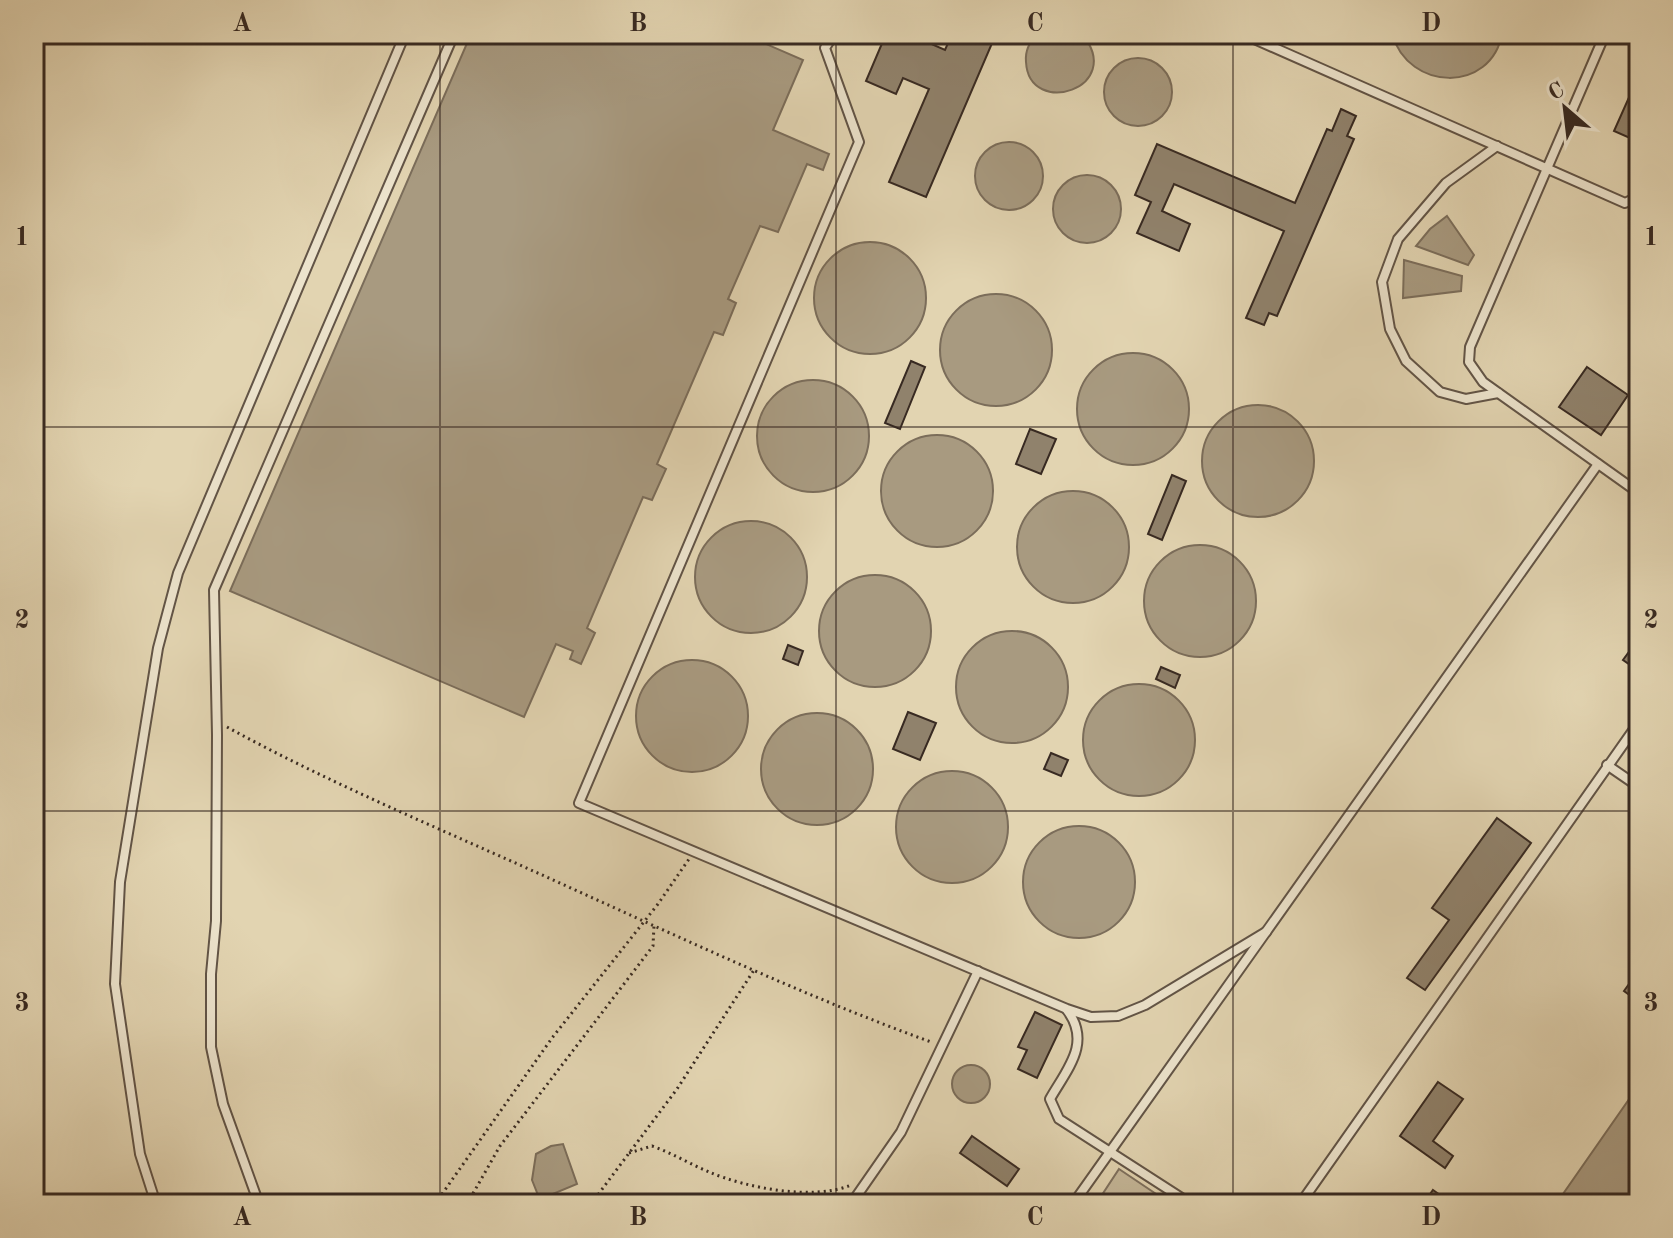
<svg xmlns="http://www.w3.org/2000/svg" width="1673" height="1238" font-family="'Old Standard TT',serif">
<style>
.green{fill:#c5b799;stroke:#7e705e;stroke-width:2}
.water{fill:#a89a80;stroke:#7b6d5a;stroke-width:2}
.building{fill:#90826c;stroke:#382a22;stroke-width:2}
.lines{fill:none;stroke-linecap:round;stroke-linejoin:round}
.lane-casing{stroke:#625446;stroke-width:12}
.path{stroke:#382a22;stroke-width:3;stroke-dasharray:2 4;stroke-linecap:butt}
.lane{stroke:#ece3cc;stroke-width:8}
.grid{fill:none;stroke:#382a22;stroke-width:2;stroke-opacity:0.55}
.neatline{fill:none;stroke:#382a22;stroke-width:3}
.grid-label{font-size:26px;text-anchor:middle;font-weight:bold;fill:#382a22}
</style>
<rect width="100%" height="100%" fill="#e2d4b1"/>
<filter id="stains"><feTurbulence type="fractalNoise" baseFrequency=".0025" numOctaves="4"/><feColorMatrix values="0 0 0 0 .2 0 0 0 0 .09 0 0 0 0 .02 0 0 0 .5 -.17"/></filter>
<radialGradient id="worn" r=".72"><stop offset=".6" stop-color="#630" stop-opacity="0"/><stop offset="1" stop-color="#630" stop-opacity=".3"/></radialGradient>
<polygon class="green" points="1119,1169 1171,1204 1096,1204"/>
<g class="water">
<polygon points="471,34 743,34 803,60 773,130 829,154 823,170 807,164 778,232 760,226 728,299 736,303 723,335 714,332 657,464 666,469 652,500 643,497 587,628 595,633 581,664 570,659 573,651 556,644 524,717 230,591"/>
<path d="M1038 34H1082C1127 88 1029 119 1026 62 1025 51 1030 41 1038 34Z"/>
<path d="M1392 34H1502C1491 93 1409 92 1392 34Z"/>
<circle cx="1138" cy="92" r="34"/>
<circle cx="1009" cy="176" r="34"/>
<circle cx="1087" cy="209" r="34"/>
<polygon points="1447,216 1474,255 1468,265 1416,246 1430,229"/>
<circle cx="870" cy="298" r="56"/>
<polygon points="1404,260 1462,276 1461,291 1403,298"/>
<circle cx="996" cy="350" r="56"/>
<circle cx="1133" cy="409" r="56"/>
<circle cx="813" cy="436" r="56"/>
<circle cx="1258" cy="461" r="56"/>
<circle cx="937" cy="491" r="56"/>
<circle cx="1073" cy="547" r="56"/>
<circle cx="751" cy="577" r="56"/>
<circle cx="1200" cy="601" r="56"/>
<circle cx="875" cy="631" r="56"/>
<circle cx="1012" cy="687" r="56"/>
<circle cx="692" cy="716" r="56"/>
<circle cx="1139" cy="740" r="56"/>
<circle cx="817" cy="769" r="56"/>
<circle cx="952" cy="827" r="56"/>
<circle cx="1079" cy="882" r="56"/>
<circle cx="971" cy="1084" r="19"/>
<polygon points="1639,1085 1639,1204 1556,1204"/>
<polygon points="563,1144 577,1184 548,1196 538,1195 532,1180 536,1154 551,1146"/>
</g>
<g class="building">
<polygon points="886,34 922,34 920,39 945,50 952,34 996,34 926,197 889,182 929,89 903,78 896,94 866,81"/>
<polygon points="1639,75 1639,142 1614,131"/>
<polygon points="1341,109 1356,116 1347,136 1354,139 1277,316 1269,313 1264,325 1246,318 1284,231 1174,184 1162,211 1190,224 1179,251 1137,233 1151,202 1135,195 1157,144 1295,203 1327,129 1332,131"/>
<polygon points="911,361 925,367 900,429 885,423"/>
<polygon points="1587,367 1628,395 1601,435 1559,407"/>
<polygon points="1030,429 1056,439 1041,474 1016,464"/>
<polygon points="1172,475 1186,481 1162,540 1148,534"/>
<polygon points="1639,638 1639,671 1623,660"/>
<polygon points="788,645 803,651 798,665 783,659"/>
<polygon points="1161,667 1180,675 1175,688 1156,679"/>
<polygon points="908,712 936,723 920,760 893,749"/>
<polygon points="1051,753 1068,760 1061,776 1044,769"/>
<polygon points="1497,818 1531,843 1425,990 1407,978 1449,920 1432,908"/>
<polygon points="1639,970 1639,1002 1624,991"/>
<polygon points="1035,1012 1062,1025 1037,1078 1018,1069 1027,1050 1018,1047"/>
<polygon points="1438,1082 1463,1099 1433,1141 1453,1156 1445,1168 1400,1136"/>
<polygon points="972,1136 1019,1169 1007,1186 960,1153"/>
<polygon points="1433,1190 1453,1204 1423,1204"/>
</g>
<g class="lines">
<defs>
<g id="lane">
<polyline points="834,34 825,48 859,142 579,803 1067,1009 1091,1017 1118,1016 1145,1005 1266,932"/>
<polyline points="1243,34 1625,203 1639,196"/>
<polyline points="1605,34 1470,347 1469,362 1483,382 1639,493"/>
<polyline points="1497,146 1446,183 1398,239 1382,282 1390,329 1406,361 1440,392 1466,399 1498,393"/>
<polyline points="1607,765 1639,787"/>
<path d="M1067 1010C1092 1043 1067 1069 1050 1099L1059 1119 1191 1204"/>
<polyline points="156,1204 140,1154 115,984 120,882 158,648 178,573 405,34"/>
<polyline points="259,1204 223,1104 211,1047 211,974 216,921 217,735 214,590 454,34"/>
<polyline points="851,1204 901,1132 978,971"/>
<polyline points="1073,1204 1598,464"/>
<polyline points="1300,1204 1639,722"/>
</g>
</defs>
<use href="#lane" class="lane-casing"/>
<g class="path">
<path d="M227 727C331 784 443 830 551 879 677 936 802 995 931 1042"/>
<path d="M629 1153 652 1146C672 1153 690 1164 709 1172 747 1188 813 1201 851 1185"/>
<polyline points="435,1204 552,1038 658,904 689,859"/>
<polyline points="467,1204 500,1146 653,946 654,925"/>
<polyline points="591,1204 677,1089 754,970"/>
</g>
<use href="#lane" class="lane"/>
</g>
<path class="grid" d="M440 34V1204M836 34V1204M1233 34V1204M34 427H1639M34 811H1639"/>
<rect width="1673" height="1238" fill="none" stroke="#e2d4b1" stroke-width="88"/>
<g transform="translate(1565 108) rotate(332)" stroke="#ece3cc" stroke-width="6" paint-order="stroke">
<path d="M0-6L14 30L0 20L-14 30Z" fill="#382a22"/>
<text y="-12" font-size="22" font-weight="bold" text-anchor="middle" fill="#382a22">С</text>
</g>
<rect x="44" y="44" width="1585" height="1150" class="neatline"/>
<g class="grid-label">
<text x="242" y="31">A</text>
<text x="638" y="31">B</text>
<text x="1035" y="31">C</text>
<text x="1431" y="31">D</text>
<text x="22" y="245">1</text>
<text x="1651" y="245">1</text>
<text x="22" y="628">2</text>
<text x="1651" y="628">2</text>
<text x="22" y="1011">3</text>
<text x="1651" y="1011">3</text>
<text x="242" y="1225">A</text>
<text x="638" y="1225">B</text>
<text x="1035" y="1225">C</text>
<text x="1431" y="1225">D</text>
</g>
<rect width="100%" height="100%" filter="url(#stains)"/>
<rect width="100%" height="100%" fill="url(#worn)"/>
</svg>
